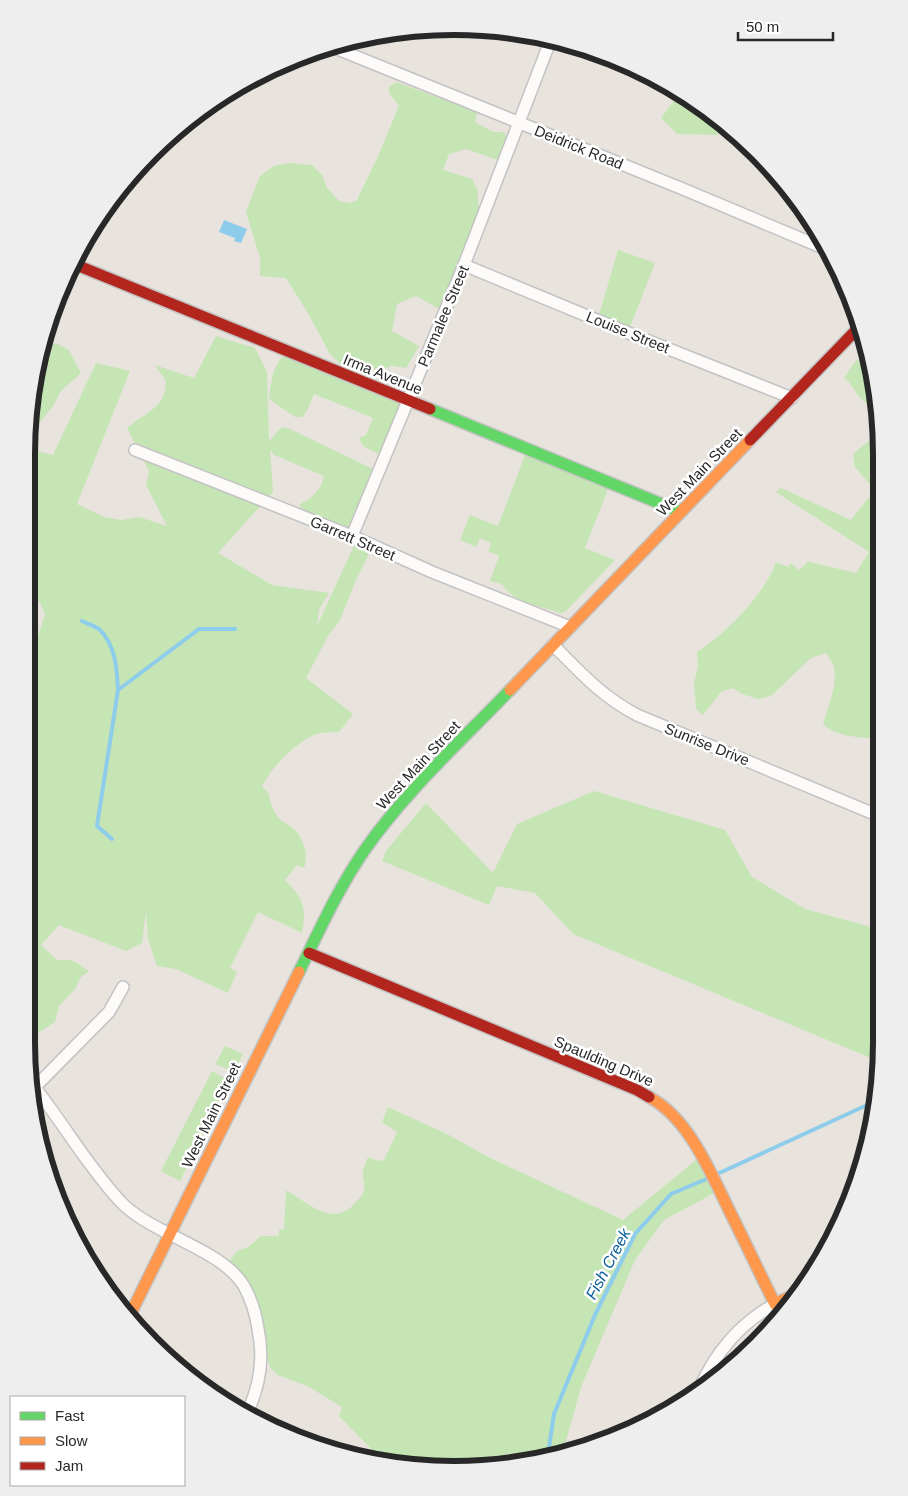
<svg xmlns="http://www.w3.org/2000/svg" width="908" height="1496" font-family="Helvetica,sans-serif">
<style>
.green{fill:#c5e5b4}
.water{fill:#8eccec}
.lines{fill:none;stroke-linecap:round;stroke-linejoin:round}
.stream{stroke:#8eccec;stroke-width:4}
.street-casing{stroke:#c4c3c3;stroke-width:14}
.fast-casing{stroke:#c4c3c3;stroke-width:14}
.slow-casing{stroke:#c4c3c3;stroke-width:14}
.jam-casing{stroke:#c4c3c3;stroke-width:14}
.street{stroke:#fcfbfa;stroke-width:11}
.fast{stroke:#63d668;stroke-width:11}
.slow{stroke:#ff974d;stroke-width:11}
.jam{stroke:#b3261e;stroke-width:11}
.labels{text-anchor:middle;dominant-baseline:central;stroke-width:5;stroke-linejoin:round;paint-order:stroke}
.street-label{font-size:15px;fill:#282828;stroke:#fff}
.water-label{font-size:16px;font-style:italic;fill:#085d9c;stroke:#fff}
.rim{fill:none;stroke:#282828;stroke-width:6}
</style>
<rect width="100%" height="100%" fill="#e8e4dd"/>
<g class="green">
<polygon points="396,82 477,112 475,122 493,132 504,132 507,140 498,160 466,149 449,154 443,170 472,179 478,191 478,204 481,210 441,310 416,296 397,304 392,331 419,346 406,368 392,366 381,370 369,369 358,372 346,369 330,354 309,315 286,278 260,276 260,258 246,212 260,176 274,166 289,163 312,165 322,175 327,188 339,201 351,203 357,200 379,154 399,106 389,93 389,87"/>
<polygon points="680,93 714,114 726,126 717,135 677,134 661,118"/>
<polygon points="618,250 655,263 630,327 599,315"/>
<path d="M216 336 255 348 267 372 269 441 282 427 290 429 373 469 349 529 306 514 299 505C313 497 320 492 324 476L274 455 270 449 273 492 218 553 272 585 329 593 319 610 317 626 357 539 373 546 356 580 340 620 328 636 306 678 353 714 339 732C333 732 326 732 320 733 298 739 271 767 262 787L268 792C270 802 273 812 281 820 285 824 291 825 294 829 304 839 309 855 304 868L297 865 285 880C303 898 307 907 302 933L258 912 230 968 237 972 228 993 176 969 157 966 148 939 146 912 142 943 126 951 59 925 41 945 57 960H72L89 971 81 977 75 989 59 1006 55 1022 26 1041 28 669 45 614 39 601 29 595 30 445 33 450 53 455 96 363 130 371 77 504 104 517 121 520 139 517 167 526 146 485 149 471 127 428C138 418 157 410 163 397 165 392 165 386 166 381L155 365 194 378Z"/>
<polygon points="56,343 69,350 81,373 61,391 53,406 30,435 30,398 44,346"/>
<path d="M284 355 407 400 384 457 363 446 359 438 366 435 373 418 314 394 307 411 302 417H295L269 399C271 383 272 367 284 355Z"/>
<polygon points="857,359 872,372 879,413 860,398 848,381 844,378"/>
<path d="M881 432 880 647 874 680 875 706 880 715V739C861 737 837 738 823 724 828 708 839 680 833 664 831 660 828 656 826 653L811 658 771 696 758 699 742 694 733 688 721 692 703 715 696 709 694 683 698 666 697 652C725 634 765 594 776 562L788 567 791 563 799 570 807 563 806 561 856 573 869 552 776 492 781 488 851 520 875 490 855 467 853 455C861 445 871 441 881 432Z"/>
<path d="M525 455 608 489 585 548 615 560 565 612 560 613C540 606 513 603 502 584L490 581 499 556 488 551 491 543 480 538 476 547 460 540 470 515 498 526Z"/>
<polygon points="594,791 725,830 752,877 805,909 879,929 878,1061 573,934 535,893 497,886 489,905 382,861 386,851 426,803 493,873 517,824"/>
<polygon points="225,1046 243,1054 234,1072 215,1064"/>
<polygon points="212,1071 230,1081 180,1181 161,1171"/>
<path d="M388 1107 449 1135 488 1157 623 1220 702 1155 720 1190 664 1220 635 1260 581 1387 563 1452 454 1470 376 1457 377 1455 339 1416 342 1407 309 1387 278 1375 271 1369 266 1357 265 1341 257 1298 248 1280 230 1260 237 1251 248 1247 261 1236H279V1230L284 1229 286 1190C306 1202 333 1228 354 1204 357 1201 360 1198 362 1195 367 1184 362 1181 363 1172 364 1167 366 1162 368 1157L378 1161 384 1160 397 1132 382 1122Z"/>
<polygon points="48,1173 57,1173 63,1181 56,1192 49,1179"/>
</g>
<polygon class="water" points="224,220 247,229 241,243 234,241 235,238 219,232"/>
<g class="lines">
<g class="stream">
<path d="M82 621C88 624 96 626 100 630 116 646 117 670 118 690L97 826 112 839"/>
<polyline points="118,690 199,629 235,629"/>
<polyline points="715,1175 878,1100"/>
<polyline points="548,1454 554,1414 595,1315 635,1234 671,1194 709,1178"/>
</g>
<defs>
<g id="street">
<polyline points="330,46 683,189 828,250"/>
<polyline points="464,265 626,332 792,398"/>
<polyline points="135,450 352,536 432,572 570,627"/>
<polyline points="352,536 464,265 551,39"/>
<path d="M553 645C581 673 601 696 637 715L879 816"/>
<path d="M33 1085C51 1108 67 1132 84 1156 97 1173 110 1192 125 1206 158 1236 222 1250 244 1286 251 1299 256 1315 258 1329 264 1357 260 1385 248 1411"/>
<polyline points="35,1087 109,1012 123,987"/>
<path d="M699 1390C714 1354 740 1323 775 1304L782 1314"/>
</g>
<g id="fast">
<polyline points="430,409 681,512"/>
<path d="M299 972C319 931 338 889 364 851 405 792 460 742 510 690"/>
</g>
<g id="slow">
<polyline points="510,690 750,440"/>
<path d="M649 1097C690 1119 711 1174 731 1214 746 1244 760 1274 775 1304L800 1292"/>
<polyline points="129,1317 299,972"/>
</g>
<g id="jam">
<polyline points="74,264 430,409"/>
<polyline points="750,440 860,326"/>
<polyline points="309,953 637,1090 649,1097"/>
</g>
</defs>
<use href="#street" class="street-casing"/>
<use href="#fast" class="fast-casing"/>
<use href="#slow" class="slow-casing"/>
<use href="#jam" class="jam-casing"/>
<use href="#street" class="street"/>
<use href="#fast" class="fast"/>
<use href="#slow" class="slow"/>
<use href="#jam" class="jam"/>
</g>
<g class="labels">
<g class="street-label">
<text transform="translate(579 147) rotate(22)">Deidrick Road</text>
<text transform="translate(443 316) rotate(-67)">Parmalee Street</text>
<text transform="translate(628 332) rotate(22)">Louise Street</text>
<text transform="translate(383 374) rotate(22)">Irma Avenue</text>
<text transform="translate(699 472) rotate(-46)">West Main Street</text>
<text transform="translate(353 538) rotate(23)">Garrett Street</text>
<text transform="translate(707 744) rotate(22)">Sunrise Drive</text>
<text transform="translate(418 765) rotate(-47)">West Main Street</text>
<text transform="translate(604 1061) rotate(23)">Spaulding Drive</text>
<text transform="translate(211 1115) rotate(-64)">West Main Street</text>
</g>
<g class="water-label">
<text transform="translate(608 1264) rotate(-62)">Fish Creek</text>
</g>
</g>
<path d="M0 0H908V1496H0ZM454 35H454A419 419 0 0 1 873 454V1042A419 419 0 0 1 454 1461H454A419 419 0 0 1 35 1042V454A419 419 0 0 1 454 35Z" fill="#eee" fill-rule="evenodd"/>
<path class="rim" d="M454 35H454A419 419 0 0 1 873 454V1042A419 419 0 0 1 454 1461H454A419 419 0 0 1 35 1042V454A419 419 0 0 1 454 35Z"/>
<rect x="10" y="1396" width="175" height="90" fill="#ffffff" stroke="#a9a9a9"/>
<rect x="20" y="1412" width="25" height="8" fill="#63d668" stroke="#a9a9a9"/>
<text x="55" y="1421" font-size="15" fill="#282828">Fast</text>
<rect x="20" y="1437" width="25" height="8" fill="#ff974d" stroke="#a9a9a9"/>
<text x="55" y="1446" font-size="15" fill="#282828">Slow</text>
<rect x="20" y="1462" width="25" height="8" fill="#b3261e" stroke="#a9a9a9"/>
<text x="55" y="1471" font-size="15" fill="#282828">Jam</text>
<path d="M738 32v8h95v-8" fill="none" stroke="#282828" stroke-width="2.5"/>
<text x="746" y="32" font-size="15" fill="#282828" stroke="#ffffff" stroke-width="4" paint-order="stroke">50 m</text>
</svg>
